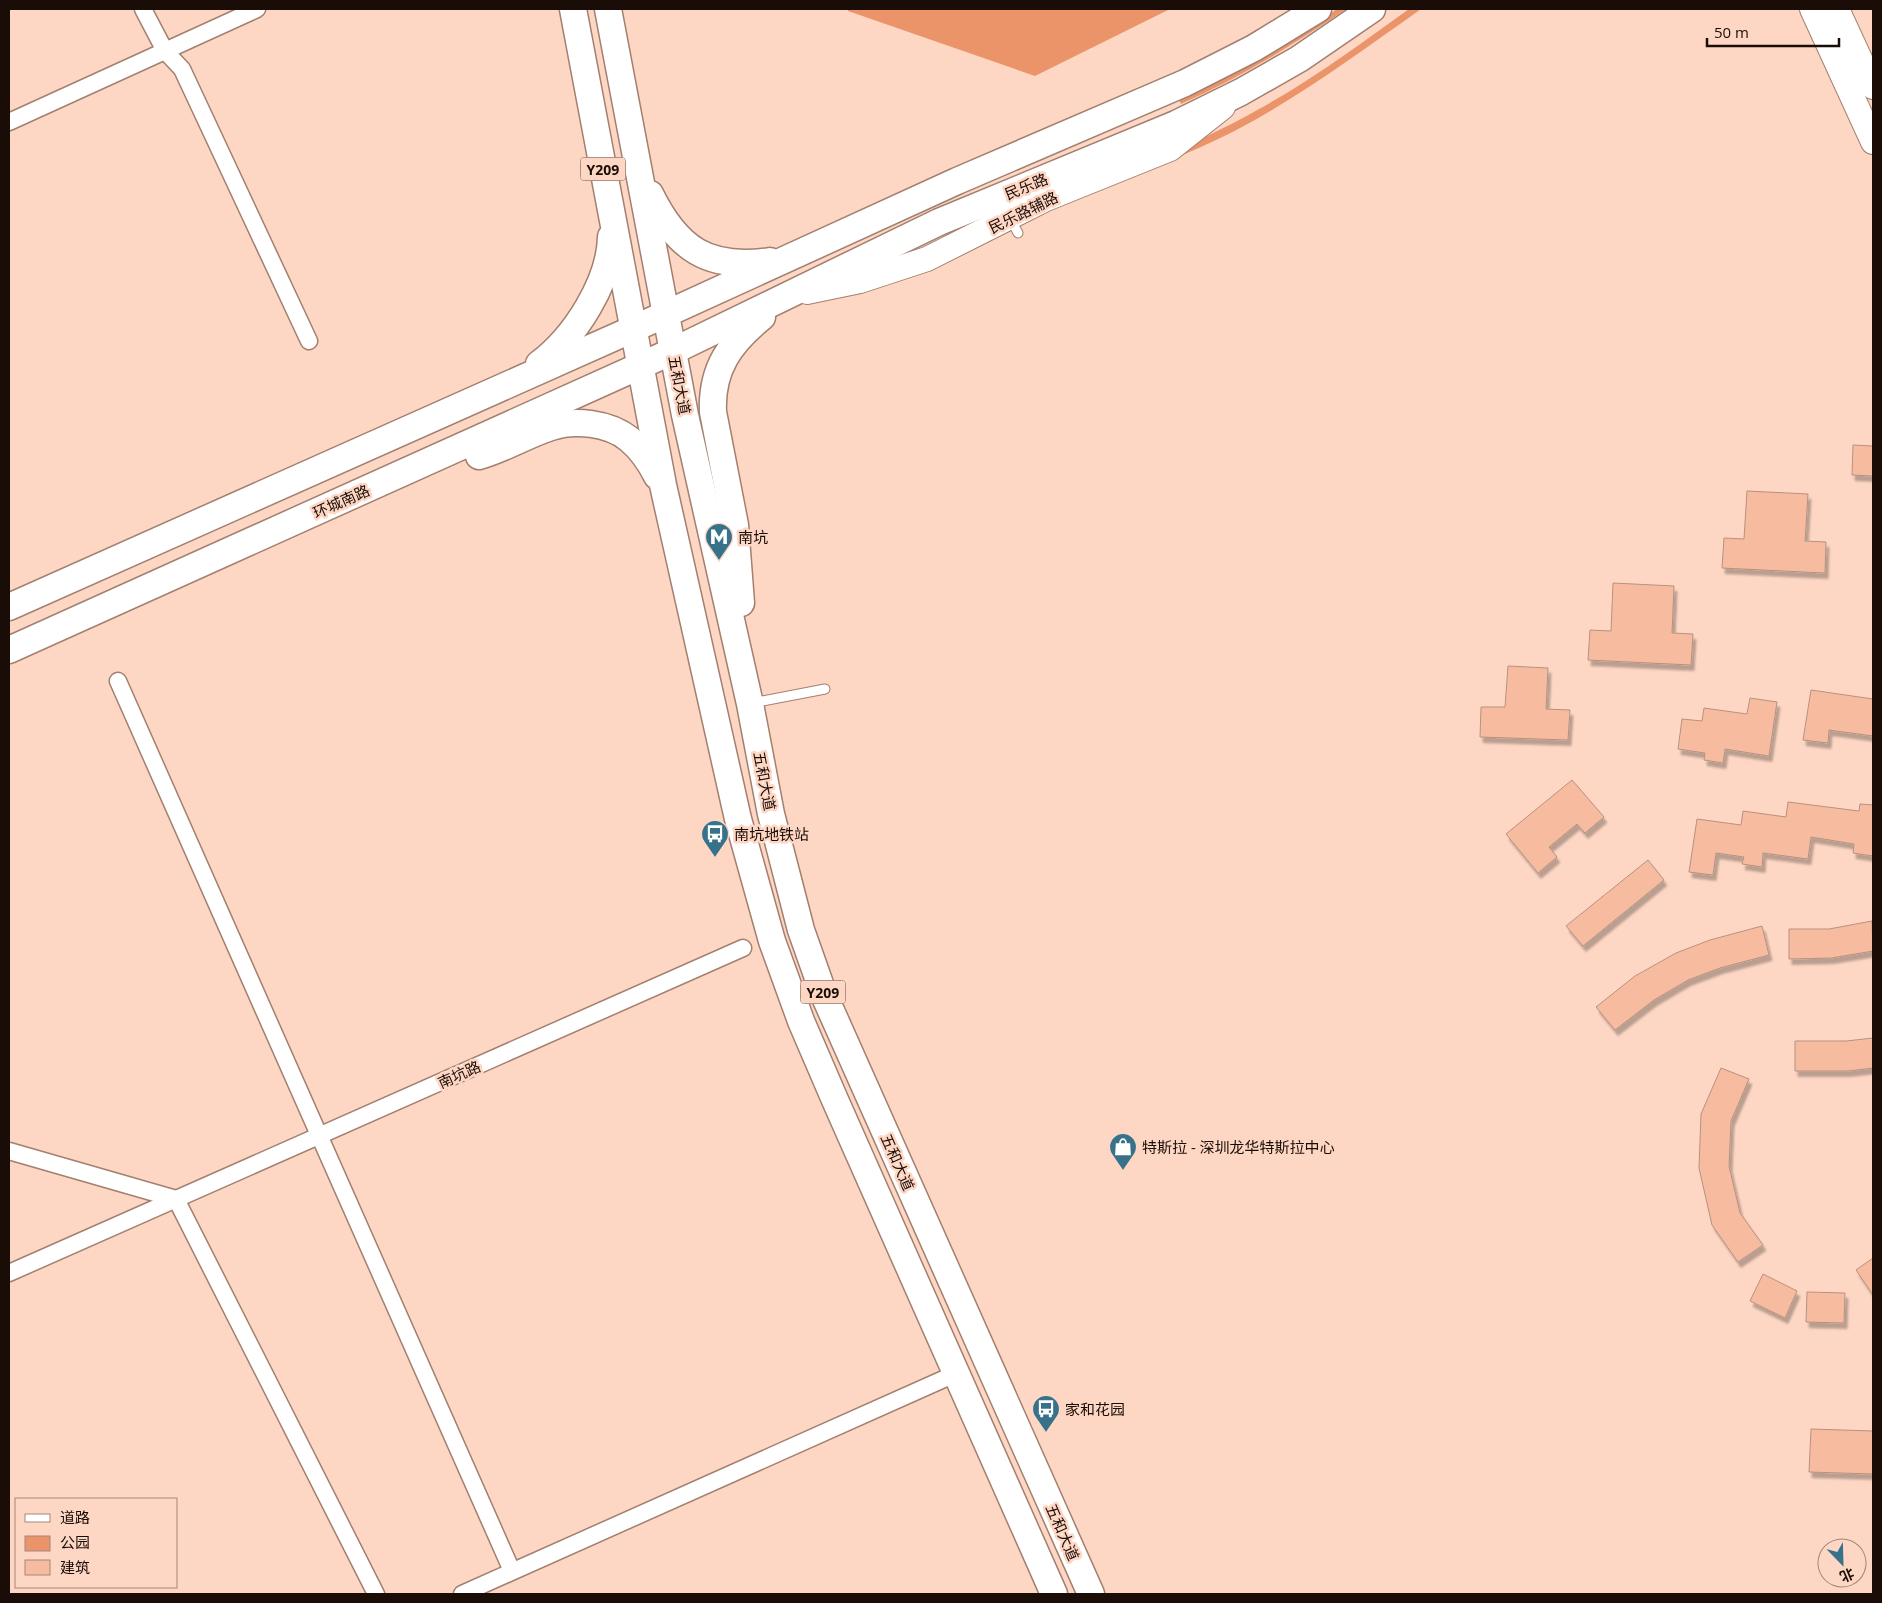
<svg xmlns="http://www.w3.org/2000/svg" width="1882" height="1603" font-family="'Open Sans','Noto Sans SC',sans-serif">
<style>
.green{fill:#ec9469}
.building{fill:#f7bc9f;stroke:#b69180;filter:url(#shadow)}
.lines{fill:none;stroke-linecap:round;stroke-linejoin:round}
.lane-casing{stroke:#a27f6e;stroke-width:11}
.street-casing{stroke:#a27f6e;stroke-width:19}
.secondary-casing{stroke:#a27f6e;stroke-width:26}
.primary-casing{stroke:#a27f6e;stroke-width:29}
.lane{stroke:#fff;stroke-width:9}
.street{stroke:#fff;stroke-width:16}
.secondary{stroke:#fff;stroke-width:24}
.primary{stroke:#fff;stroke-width:26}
.labels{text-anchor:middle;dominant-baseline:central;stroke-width:5;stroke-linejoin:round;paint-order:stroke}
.shield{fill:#fed7c4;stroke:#5e4a40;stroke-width:1}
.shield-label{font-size:14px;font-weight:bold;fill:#1a0d07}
.street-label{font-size:15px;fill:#1a0d07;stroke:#fed7c4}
.poi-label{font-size:15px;fill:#1a0d07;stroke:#fed7c4;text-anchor:start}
</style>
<defs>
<filter id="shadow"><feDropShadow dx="3" dy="5.5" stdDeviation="1" flood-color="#0004"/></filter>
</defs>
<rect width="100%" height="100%" fill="#fed7c4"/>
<g class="green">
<polygon points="847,9 1170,9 1035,76 848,11"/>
<path d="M1337 9H1346C1293 45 1240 78 1181 104L1179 100C1236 75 1287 44 1337 9Z"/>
<path d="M1409 9H1421C1363 50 1305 93 1242 127 1214 142 1185 154 1155 167 1187 143 1225 129 1259 109 1312 80 1360 44 1409 9Z"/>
</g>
<g class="building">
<polygon points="1853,445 1873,446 1873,476 1852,475"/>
<polygon points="1747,491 1808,494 1805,541 1826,542 1825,573 1722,568 1724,538 1744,539"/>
<polygon points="1613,583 1674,586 1672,633 1693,634 1691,665 1588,660 1590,630 1611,631"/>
<polygon points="1508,666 1548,668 1546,709 1570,710 1568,740 1480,737 1481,707 1505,707"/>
<polygon points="1811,690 1873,699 1873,736 1829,730 1828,743 1803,740"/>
<polygon points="1750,698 1777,702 1769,756 1725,749 1723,763 1704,760 1705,753 1678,749 1682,719 1702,721 1704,708 1747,714"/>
<polygon points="1572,780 1604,817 1585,833 1577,824 1549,847 1557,857 1538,873 1506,834"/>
<polygon points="1788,802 1859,811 1860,804 1873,805 1873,856 1853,853 1854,844 1811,837 1808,859 1763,853 1762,867 1742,864 1744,857 1716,853 1713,875 1689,872 1697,819 1741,825 1743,811 1786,817"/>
<polygon points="1648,860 1664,880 1583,946 1566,926"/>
<polygon points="1872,921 1873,951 1831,958 1789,959 1789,929 1829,929"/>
<polygon points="1762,926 1769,955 1720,968 1688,980 1654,1000 1615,1030 1596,1007 1635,976 1676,953 1710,940"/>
<polygon points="1873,1038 1873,1068 1848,1071 1795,1071 1795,1041 1846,1041"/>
<polygon points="1721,1068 1749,1079 1731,1121 1729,1166 1740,1213 1763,1245 1738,1262 1712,1225 1699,1168 1701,1114"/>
<polygon points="1873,1258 1873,1295 1856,1270"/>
<polygon points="1763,1274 1797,1291 1785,1318 1750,1301"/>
<polygon points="1807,1292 1845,1293 1844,1323 1806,1322"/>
<polygon points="1811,1429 1873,1431 1873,1474 1809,1472"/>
</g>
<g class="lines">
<defs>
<g id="lane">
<polyline points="1010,218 1018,233"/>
<polyline points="752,703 825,689"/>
</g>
<g id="street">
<polyline points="143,9 165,51 182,69 309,341"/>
<polyline points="9,122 257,9"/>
<polyline points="118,681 512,1571"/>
<polyline points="9,1151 176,1199 376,1594"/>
<polyline points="9,1273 743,948"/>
<polyline points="462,1594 955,1374"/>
</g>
<g id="secondary">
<polyline points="1812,9 1873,142"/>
<polyline points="1837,9 1873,87"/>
<polyline points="807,292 860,281 927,259 1046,199 1170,149 1223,107"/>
</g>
<g id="primary">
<polyline points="573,9 663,485 738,819 772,941 801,1021 835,1100 1054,1594"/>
<polyline points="608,9 685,415 750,704 771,814 801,930 824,995 1091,1594"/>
<path d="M650 194C677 249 708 270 770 261"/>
<path d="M539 364C575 337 610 282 611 237"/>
<path d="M479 456C504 449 526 435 551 427 575 419 609 423 629 439 641 449 650 462 657 476"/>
<path d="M741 603 735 525 713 412C711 369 730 343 762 317"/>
<polyline points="9,607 633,329 957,181 1185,83 1254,48 1318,9"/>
<polyline points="9,650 673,351 939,222 1176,124 1241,92 1299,59 1372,9"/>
</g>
</defs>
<use href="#lane" class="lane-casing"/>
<use href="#street" class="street-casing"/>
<use href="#secondary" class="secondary-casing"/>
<use href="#primary" class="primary-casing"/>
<use href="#lane" class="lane"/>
<use href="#street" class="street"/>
<use href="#secondary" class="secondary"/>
<use href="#primary" class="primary"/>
</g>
<defs>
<symbol id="metro-pin" viewBox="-11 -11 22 30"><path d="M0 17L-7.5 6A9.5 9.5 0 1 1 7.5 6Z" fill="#37728a" stroke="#fed7c4"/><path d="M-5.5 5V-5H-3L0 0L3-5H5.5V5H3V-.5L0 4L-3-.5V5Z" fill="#fff"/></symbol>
<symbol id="bus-pin" viewBox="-11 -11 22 30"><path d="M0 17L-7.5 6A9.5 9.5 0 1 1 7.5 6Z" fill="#37728a" stroke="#fed7c4"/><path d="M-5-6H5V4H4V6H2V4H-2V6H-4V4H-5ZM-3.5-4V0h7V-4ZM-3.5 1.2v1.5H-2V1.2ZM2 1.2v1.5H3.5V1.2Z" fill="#fff"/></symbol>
<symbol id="shop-pin" viewBox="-11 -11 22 30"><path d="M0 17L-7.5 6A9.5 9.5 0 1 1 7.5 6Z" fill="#37728a" stroke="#fed7c4"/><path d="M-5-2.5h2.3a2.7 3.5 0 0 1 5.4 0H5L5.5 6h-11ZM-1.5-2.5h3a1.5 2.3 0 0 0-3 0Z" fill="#fff"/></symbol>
</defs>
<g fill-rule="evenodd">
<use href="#metro-pin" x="703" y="521" width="32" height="43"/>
<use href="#bus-pin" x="699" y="818" width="32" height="43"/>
<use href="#shop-pin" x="1107" y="1131" width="32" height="43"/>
<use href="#bus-pin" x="1030" y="1393" width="32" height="43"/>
</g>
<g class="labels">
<g class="shield">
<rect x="580.5" y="157.5" width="45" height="23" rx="4"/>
<rect x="800.5" y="980.5" width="45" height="23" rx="4"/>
</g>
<g class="shield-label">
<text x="603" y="169">Y209</text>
<text x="823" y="992">Y209</text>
</g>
<g class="street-label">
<text transform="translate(1026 186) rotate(-22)">民乐路</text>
<text transform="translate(1023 212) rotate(-26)">民乐路辅路</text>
<text transform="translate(680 385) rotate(79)">五和大道</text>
<text transform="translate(341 501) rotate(-24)">环城南路</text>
<text transform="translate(765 781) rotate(79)">五和大道</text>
<text transform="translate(459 1074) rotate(-24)">南坑路</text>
<text transform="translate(898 1162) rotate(66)">五和大道</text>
<text transform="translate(1063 1532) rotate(66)">五和大道</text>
</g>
<g class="poi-label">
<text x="738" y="537">南坑</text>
<text x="734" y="834">南坑地铁站</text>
<text x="1142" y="1147">特斯拉 - 深圳龙华特斯拉中心</text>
<text x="1065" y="1409">家和花园</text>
</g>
</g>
<rect width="1882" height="1603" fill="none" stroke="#1a0d07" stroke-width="20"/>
<rect x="15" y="1498" width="162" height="90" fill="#fed7c4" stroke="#a38678"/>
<rect x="25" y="1514" width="25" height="8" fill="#ffffff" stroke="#a38678"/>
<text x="60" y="1523" font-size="15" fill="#1a0d07">道路</text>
<rect x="25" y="1536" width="25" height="15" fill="#ec9469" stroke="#a38678"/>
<text x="60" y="1548" font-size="15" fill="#1a0d07">公园</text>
<rect x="25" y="1560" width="25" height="15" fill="#f7bc9f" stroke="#a38678"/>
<text x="60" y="1573" font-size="15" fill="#1a0d07">建筑</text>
<g transform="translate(1842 1563) rotate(157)"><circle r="24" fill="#fed7c4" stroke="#a38678"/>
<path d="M0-4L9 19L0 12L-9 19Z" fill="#37728a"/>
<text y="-8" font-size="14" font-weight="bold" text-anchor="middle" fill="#1a0d07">北</text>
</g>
<path d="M1707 38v8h132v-8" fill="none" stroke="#1a0d07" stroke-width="2.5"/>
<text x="1714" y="38" font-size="15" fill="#1a0d07" stroke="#fed7c4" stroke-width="4" paint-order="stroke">50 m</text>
</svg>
